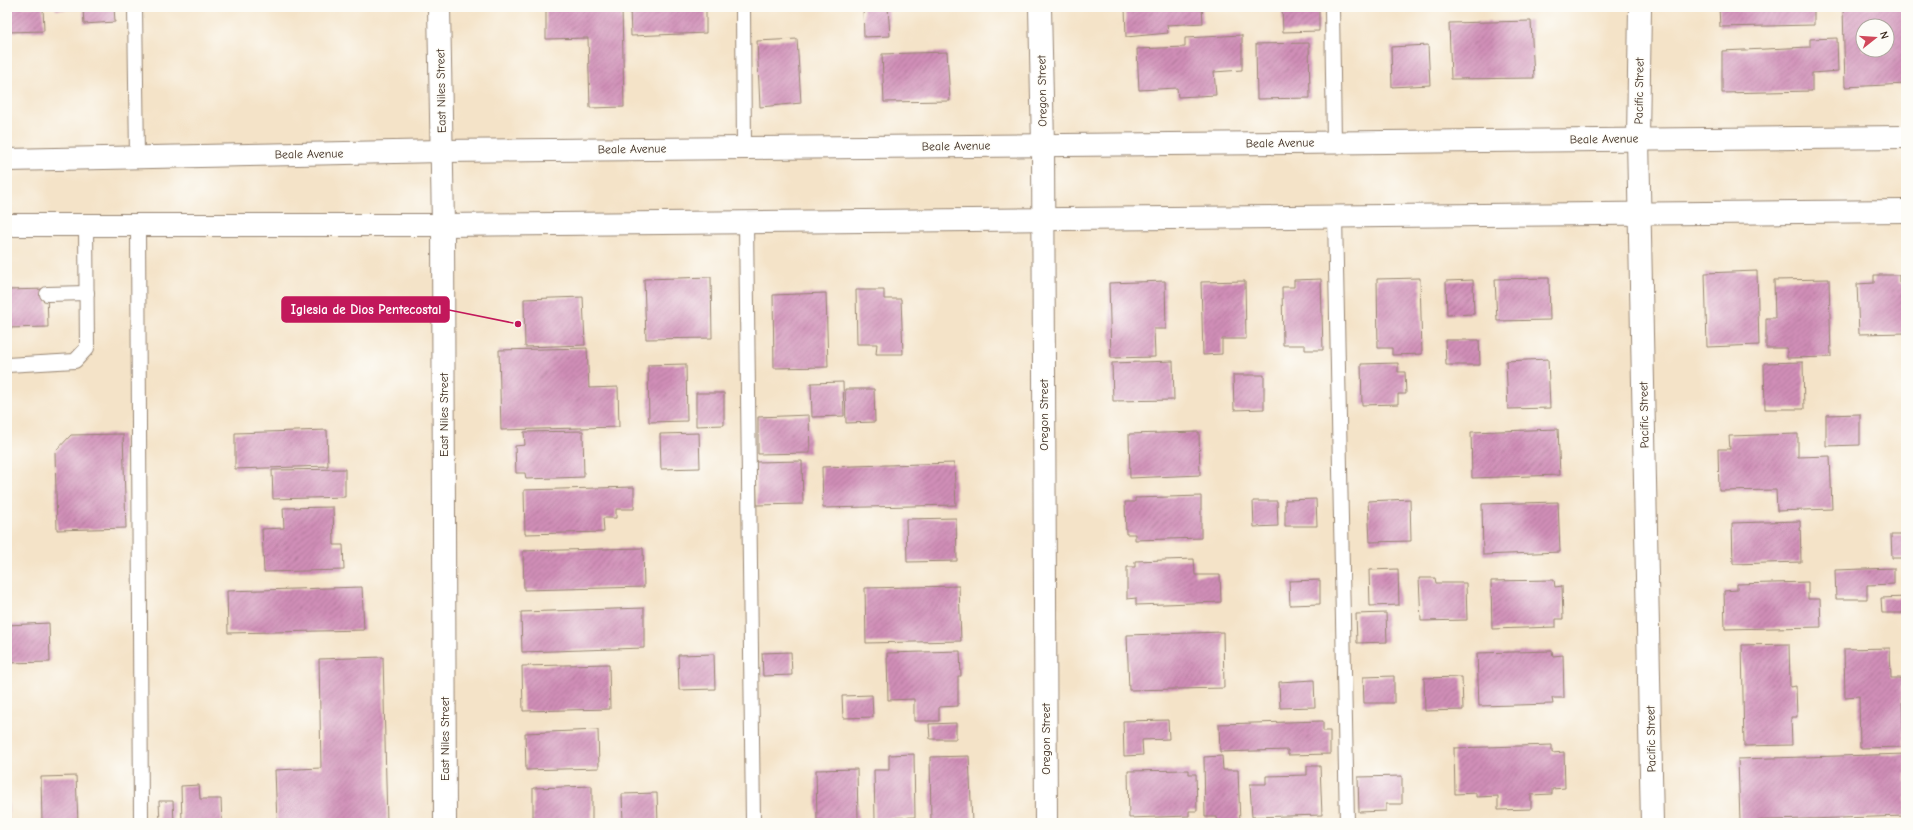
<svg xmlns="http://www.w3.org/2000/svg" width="1913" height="830" font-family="'Comic Neue',sans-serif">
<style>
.building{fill:url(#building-hatch);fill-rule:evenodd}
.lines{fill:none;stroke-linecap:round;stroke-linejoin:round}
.lane-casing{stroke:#988673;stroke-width:16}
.street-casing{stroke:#988673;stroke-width:24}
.secondary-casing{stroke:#988673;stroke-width:24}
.lane{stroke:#fff;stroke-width:14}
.street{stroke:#fff;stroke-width:22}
.secondary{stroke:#fff;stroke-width:22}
.labels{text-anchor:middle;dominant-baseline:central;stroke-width:3;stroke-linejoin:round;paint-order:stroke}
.street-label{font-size:12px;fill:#3b2a1e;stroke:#fdfcf7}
.leader{fill:none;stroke:#c2185b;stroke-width:1.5}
.callout-dot{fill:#c2185b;stroke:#fdfcf7;stroke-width:1.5}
.callout{fill:#c2185b;stroke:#c2185b;stroke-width:1.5}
.callout-label{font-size:13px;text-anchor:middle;font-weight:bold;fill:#fff}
</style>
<defs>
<pattern id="building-hatch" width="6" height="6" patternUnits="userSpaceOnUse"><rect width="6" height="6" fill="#d08eb7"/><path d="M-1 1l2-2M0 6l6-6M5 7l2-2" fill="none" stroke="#aa7494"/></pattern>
</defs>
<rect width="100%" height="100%" fill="#fdfcf7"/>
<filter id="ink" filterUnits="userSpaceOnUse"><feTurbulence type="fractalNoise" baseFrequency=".025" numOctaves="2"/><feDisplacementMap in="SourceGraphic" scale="8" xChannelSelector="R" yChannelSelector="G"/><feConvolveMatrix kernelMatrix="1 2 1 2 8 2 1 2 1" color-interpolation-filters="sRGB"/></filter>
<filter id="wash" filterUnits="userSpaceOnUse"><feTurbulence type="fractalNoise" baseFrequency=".012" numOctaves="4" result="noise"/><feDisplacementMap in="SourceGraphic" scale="16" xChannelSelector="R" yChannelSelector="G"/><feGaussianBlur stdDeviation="0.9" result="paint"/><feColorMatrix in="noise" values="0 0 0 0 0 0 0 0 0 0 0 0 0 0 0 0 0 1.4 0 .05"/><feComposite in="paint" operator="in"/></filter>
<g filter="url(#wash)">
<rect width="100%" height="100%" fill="#f4e3c8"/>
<g id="blocks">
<g class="building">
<polygon points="7,7 43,7 44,31 7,32"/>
<polygon points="55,7 114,7 115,22 84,24 83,9 56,10"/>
<polygon points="546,7 622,7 624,107 590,108 588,38 546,39"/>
<polygon points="630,7 706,7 706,33 631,36"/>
<polygon points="863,7 888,7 890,36 864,37"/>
<polygon points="1125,7 1202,7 1203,23 1167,25 1168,33 1126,37"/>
<polygon points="1282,7 1319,7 1319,31 1283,32"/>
<polygon points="1719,7 1814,7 1814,25 1720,27"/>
<path d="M1843 7H1906V84L1845 87ZM1863 26H1887V50H1863Z"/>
<polygon points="1531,21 1534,78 1451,79 1449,23"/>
<polygon points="1242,35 1242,70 1214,72 1216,95 1178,97 1177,88 1139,90 1137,49 1185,47 1185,38"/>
<polygon points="1837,38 1838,71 1812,73 1812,91 1722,93 1722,51 1810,47 1810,39"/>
<polygon points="797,39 801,103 760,107 757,41"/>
<polygon points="1309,43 1310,98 1257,99 1256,44"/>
<polygon points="1428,45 1430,85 1392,87 1391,47"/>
<polygon points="947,52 950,101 884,102 882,54"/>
<polygon points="1757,271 1759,345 1707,347 1705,273"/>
<polygon points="1874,275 1899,275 1899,283 1906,283 1906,333 1859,334 1857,284 1874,283"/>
<polygon points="711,277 712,338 646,339 644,279"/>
<polygon points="1420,278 1422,354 1392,355 1392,348 1378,348 1377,279"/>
<polygon points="1549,278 1550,320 1497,321 1495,279"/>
<polygon points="1321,279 1323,350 1305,350 1305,345 1283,345 1282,287 1294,287 1294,280"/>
<polygon points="1829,279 1831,357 1787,358 1787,348 1766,348 1766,318 1775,318 1774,280"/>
<polygon points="1473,280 1474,314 1447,315 1446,281"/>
<polygon points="1165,281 1166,329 1154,329 1155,357 1111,358 1109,283"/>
<polygon points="1245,281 1246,339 1222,339 1222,354 1203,355 1201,282"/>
<polygon points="47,289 48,327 7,328 7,290"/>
<polygon points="856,290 884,290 884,299 901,299 903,354 876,354 877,344 857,344"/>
<polygon points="826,293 828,367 774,368 773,295"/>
<polygon points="583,297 585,345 525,347 524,299"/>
<polygon points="1445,340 1479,340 1480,365 1446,365"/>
<polygon points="587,348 589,388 618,387 619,427 501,430 499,350"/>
<polygon points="1548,359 1550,408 1508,409 1506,361"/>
<polygon points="1173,361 1174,400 1113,401 1112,363"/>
<polygon points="1803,362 1804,409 1765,409 1764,363"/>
<polygon points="1398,363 1398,372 1405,372 1406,394 1398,394 1398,404 1362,405 1361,364"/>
<polygon points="686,364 687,421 649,422 648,365"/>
<polygon points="1233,375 1264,375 1264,409 1234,410"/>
<polygon points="843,382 844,416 812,417 811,383"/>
<polygon points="845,389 874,389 875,422 846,423"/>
<polygon points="696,393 724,393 724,425 696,426"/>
<polygon points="1860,414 1860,445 1826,446 1826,415"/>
<polygon points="809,415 810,453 758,454 758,417"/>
<polygon points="1558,429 1560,475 1472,478 1471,432"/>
<polygon points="327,430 328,466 235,469 235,433"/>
<polygon points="583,431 584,477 526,479 525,473 516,473 515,446 525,445 524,432"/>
<polygon points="1199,432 1200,475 1130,478 1129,434"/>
<polygon points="699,433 700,468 661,469 660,434"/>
<polygon points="123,434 126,528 57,530 55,452 71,435"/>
<polygon points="1798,434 1798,457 1830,456 1832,509 1777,511 1776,490 1719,491 1718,449 1730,449 1729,436"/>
<polygon points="802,461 803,504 757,505 756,462"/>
<polygon points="954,463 956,505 823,508 822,467"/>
<polygon points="345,469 345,497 273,499 272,470"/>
<polygon points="634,487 634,509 616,509 616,518 603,518 604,532 525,534 524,490"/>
<polygon points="1201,496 1201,538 1135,540 1135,534 1126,534 1125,502 1135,502 1135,498"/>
<polygon points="1316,499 1317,526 1285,526 1285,500"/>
<polygon points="1410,499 1411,541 1370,542 1368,501"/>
<polygon points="1253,501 1277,501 1278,526 1254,527"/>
<polygon points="1558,502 1560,552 1483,555 1482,504"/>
<polygon points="333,507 334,545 343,545 344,570 264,572 262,529 284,528 283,508"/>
<polygon points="956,518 957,561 907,562 906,519"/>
<polygon points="1800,521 1801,562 1733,564 1732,523"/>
<polygon points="1891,535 1906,535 1906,558 1892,558"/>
<polygon points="643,548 644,587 524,590 523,551"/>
<polygon points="1194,559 1195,575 1220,575 1221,602 1136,605 1136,598 1127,599 1127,567 1135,567 1135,561"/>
<polygon points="1894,568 1894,584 1867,585 1867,599 1836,599 1835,570"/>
<polygon points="1398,569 1399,605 1370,606 1369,570"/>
<polygon points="1419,578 1435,578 1436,583 1466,583 1467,620 1421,621"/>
<polygon points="1320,580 1320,604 1290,605 1289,581"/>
<polygon points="1554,580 1555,587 1562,586 1563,619 1556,619 1556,627 1492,629 1491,581"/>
<polygon points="1808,582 1808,599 1820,599 1821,627 1725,629 1724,591 1737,590 1737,584"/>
<polygon points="959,586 961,641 866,643 865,588"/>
<polygon points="362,587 364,630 228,633 227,591"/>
<polygon points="1906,597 1906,613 1882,613 1881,598"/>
<polygon points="644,608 644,648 522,652 521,612"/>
<polygon points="1386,613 1387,642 1357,643 1356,614"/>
<polygon points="49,623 50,662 7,663 7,625"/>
<polygon points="1223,632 1224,688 1129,690 1127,635"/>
<polygon points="1789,644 1790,687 1796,686 1797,717 1791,717 1792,745 1744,746 1742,645"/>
<polygon points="1890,648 1891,678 1901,678 1904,747 1860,748 1859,696 1845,697 1844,649"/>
<polygon points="960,651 961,676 958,676 958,706 939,707 939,721 914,721 914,699 888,700 887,653"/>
<polygon points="1552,651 1553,656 1563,655 1564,698 1552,698 1553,704 1479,706 1477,653"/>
<polygon points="791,652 792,675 763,676 762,653"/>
<polygon points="714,654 715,689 679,690 678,655"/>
<polygon points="383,657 387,823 277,823 275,770 321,768 319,659"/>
<polygon points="609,664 610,709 523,711 522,666"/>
<polygon points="1394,676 1394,703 1364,703 1363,677"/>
<polygon points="1462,677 1463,710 1425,711 1424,678"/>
<polygon points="1314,680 1315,707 1280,708 1279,682"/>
<polygon points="872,695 873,717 843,718 842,696"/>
<polygon points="1168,720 1169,739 1142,740 1143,755 1124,756 1123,721"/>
<polygon points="1323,721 1323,731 1330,731 1330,754 1288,755 1288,750 1220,752 1219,724"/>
<polygon points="956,723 956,739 930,739 929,724"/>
<polygon points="598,730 599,768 526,770 525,733"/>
<polygon points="1552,745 1552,753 1564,752 1565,788 1552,789 1552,794 1531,795 1531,809 1498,810 1498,796 1476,797 1476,793 1455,794 1454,748"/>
<polygon points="914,754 915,817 875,819 874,770 889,770 889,755"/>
<polygon points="1906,754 1906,816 1740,821 1738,759"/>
<polygon points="969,756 972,823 931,823 930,757"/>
<polygon points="1222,756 1223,770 1238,770 1240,823 1217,823 1216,817 1205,817 1204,757"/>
<polygon points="1307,766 1320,766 1322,815 1252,817 1250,784 1266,784 1266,776 1307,775"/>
<polygon points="857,769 858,819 853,819 853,823 823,823 823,820 817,820 816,770"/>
<polygon points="1189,770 1189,774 1196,774 1197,811 1189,811 1189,816 1129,818 1128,771"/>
<polygon points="76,776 78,823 42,823 41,777"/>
<polygon points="1402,776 1402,804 1386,804 1386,811 1359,812 1358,777"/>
<polygon points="199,785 200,799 221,799 222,823 182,823 181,786"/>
<polygon points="592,786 592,823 533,823 533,788"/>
<polygon points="7,790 8,790 9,823 7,823"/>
<polygon points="657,793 658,823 623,823 622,794"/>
<polygon points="159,801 173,801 174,823 160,823"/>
</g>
</g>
</g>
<g filter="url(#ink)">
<use href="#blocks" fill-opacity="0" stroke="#988673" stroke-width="1"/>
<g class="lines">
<defs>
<g id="lane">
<polyline points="135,7 137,157"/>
<polyline points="743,7 744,148"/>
<polyline points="1332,7 1334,142"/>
<polyline points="1335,216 1347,823"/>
<polyline points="746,222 753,823"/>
<polyline points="138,225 141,823"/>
<polyline points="47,294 87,293"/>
<polyline points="7,365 75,361 87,348 86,225"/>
</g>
<g id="street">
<polyline points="1040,7 1043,145 1046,823"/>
<polyline points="1640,7 1638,139 1652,823"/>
</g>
<g id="secondary">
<polyline points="439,7 443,225 445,823"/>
<polyline points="7,160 442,151 1906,137"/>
<polyline points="7,225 443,225 1906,211"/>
</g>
</defs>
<use href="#lane" class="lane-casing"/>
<use href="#street" class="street-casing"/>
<use href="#secondary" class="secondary-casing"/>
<use href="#lane" class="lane"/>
<use href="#street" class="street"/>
<use href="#secondary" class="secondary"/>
</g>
</g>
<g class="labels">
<g class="street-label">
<text transform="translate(441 91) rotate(-91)">East Niles Street</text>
<text transform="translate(1042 91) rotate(-91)">Oregon Street</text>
<text transform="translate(1639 91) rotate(-89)">Pacific Street</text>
<text transform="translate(1604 139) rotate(-1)">Beale Avenue</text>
<text transform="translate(1280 143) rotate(-1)">Beale Avenue</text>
<text transform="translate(956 146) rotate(-1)">Beale Avenue</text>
<text transform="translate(632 149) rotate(-1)">Beale Avenue</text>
<text transform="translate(309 154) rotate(-1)">Beale Avenue</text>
<text transform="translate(444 415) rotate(-90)">East Niles Street</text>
<text transform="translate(1044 415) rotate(-90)">Oregon Street</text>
<text transform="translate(1644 415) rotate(-91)">Pacific Street</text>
<text transform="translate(445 739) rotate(-90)">East Niles Street</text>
<text transform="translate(1046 739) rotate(-90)">Oregon Street</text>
<text transform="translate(1651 739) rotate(-91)">Pacific Street</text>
</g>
</g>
<path class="leader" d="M518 324L449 310"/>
<circle class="callout-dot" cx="518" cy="324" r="4"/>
<rect class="callout" x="282" y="297" width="167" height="25" rx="4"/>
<g class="callout-label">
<text x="366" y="314">Iglesia de Dios Pentecostal</text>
</g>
<rect width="1913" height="830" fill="none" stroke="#fdfcf7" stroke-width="24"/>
<g transform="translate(1875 38) rotate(73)"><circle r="19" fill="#fdfcf7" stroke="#afa8a0"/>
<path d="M0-3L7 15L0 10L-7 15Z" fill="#d1495b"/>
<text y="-6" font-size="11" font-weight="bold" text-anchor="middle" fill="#3b2a1e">N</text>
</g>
</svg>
